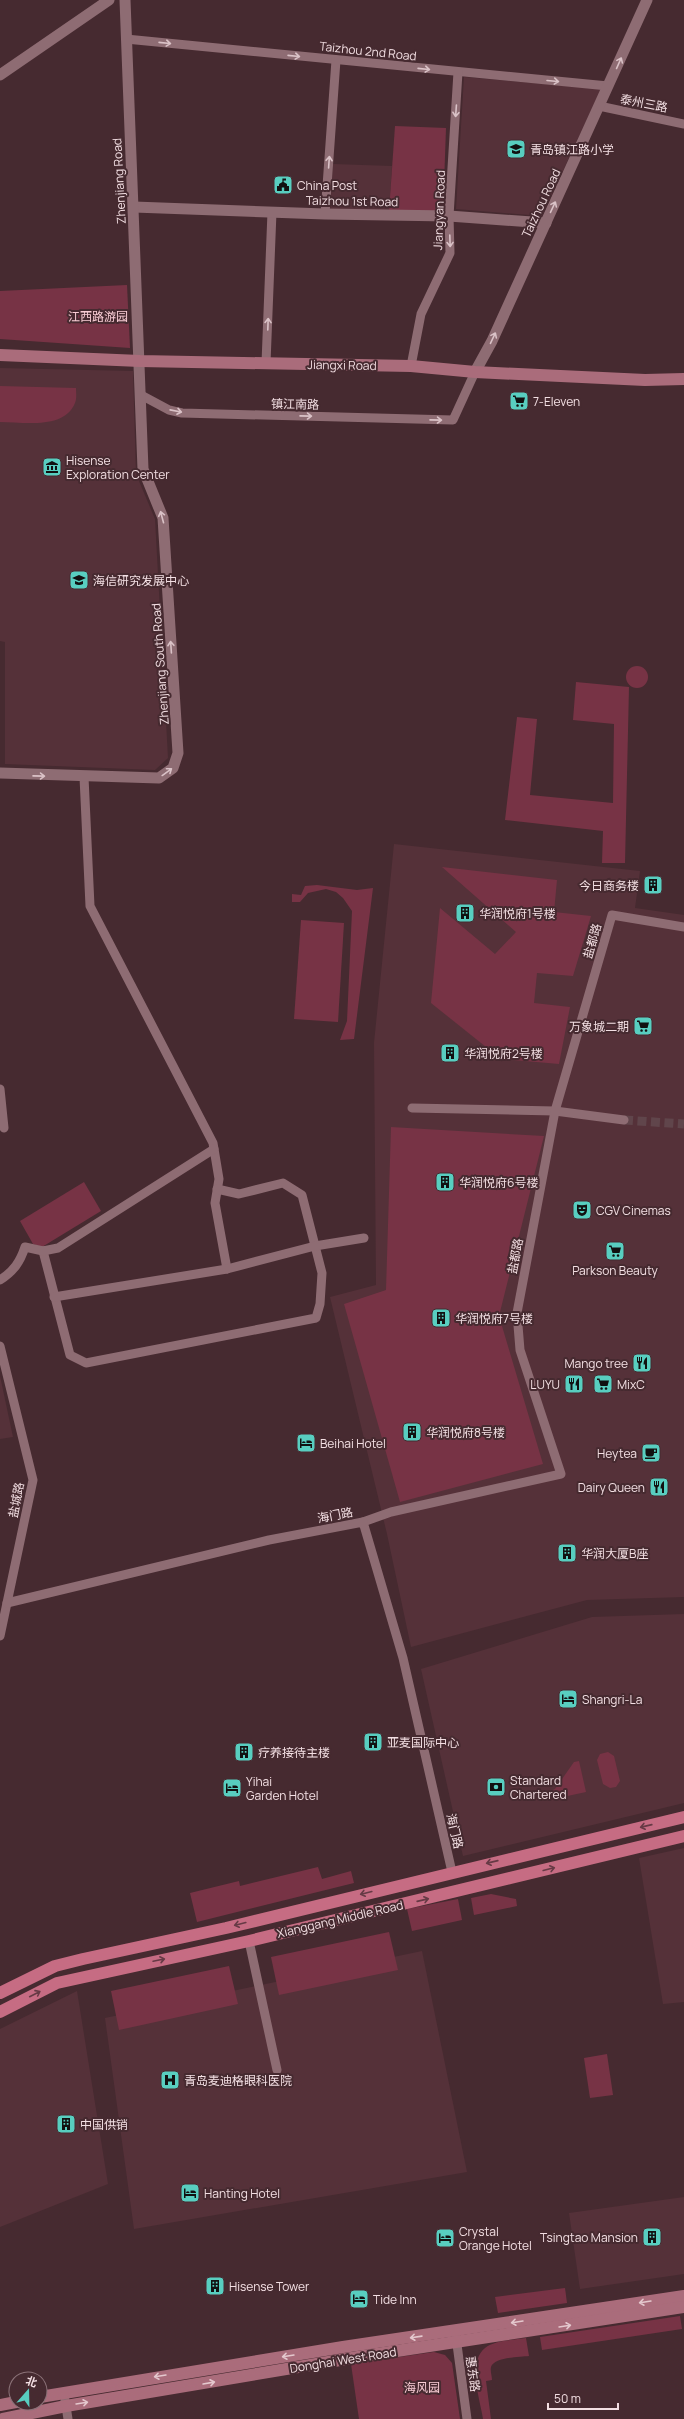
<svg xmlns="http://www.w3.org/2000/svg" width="684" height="2419" font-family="Manrope,'Noto Sans SC',sans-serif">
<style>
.built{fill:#553139}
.green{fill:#773345}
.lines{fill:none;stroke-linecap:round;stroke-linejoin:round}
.minor-tunnel{stroke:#60454b;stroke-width:9;stroke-dasharray:9 4.5;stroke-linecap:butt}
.minor{stroke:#8e6c73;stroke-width:9}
.tertiary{stroke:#8e6c73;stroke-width:11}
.secondary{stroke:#aa6c7b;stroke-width:12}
.primary{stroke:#c66c83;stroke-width:12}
.oneway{stroke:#dac2c7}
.oneway2{stroke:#663a45}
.oneway3{stroke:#e4c8ce}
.labels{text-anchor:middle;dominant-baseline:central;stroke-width:4;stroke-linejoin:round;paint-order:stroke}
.street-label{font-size:12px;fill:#f3dfe3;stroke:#462a30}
.poi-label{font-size:12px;fill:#f3dfe3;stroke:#462a30;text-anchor:start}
.park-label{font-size:12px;fill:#f9cdd5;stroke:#462a30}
</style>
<rect width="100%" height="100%" fill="#462a30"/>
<g class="built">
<polygon points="464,77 601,89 542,216 456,209"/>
<polygon points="333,164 392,166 389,211 330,211"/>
<polygon points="0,368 133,371 136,474 155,519 168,758 155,770 5,764 5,642 0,641"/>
<polygon points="394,844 640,871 635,908 684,915 684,1597 587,1600 411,1647 387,1534 330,1297 376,1285 374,1043"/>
<polygon points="0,1376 13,1437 0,1439"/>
<polygon points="684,1614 684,1803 463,1856 421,1669 592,1617"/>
<polygon points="684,1848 684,2002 663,2004 639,1858"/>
<polygon points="422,1951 467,2172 134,2229 105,2018"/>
<polygon points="77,1991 108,2184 0,2227 0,2029"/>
<polygon points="684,2197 684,2274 580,2289 569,2213"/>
</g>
<g class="green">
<polygon points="395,126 446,128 443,212 389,211"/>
<polygon points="127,285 130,348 0,339 0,291"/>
<path d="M0 386 76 388C76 392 77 399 75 403 64 430 23 422 0 422Z"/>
<circle cx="637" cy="677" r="11"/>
<polygon points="576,682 629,687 625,863 602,863 603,831 505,820 517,717 537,719 530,795 613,803 614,724 573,720"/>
<polygon points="442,867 557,880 554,912 591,916 573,976 537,973 534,1003 570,1007 559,1064 501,1059 431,1003 440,908 495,954 516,932"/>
<polygon points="317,885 357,890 373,888 354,1039 340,1040 347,1021 352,911 343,898 336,892 326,889 308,893 300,902 292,902 292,894 301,895 305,886"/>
<polygon points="301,920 344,923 338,1022 294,1019"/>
<polygon points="391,1127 544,1136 499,1316 543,1464 400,1502 344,1304 386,1290"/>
<polygon points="84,1182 101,1211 42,1247 33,1244 20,1221"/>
<polygon points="608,1752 614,1756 620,1781 616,1787 610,1788 603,1784 597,1760 600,1754"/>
<polygon points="579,1761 586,1792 549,1800 547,1793 555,1789 574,1762"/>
<polygon points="318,1867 322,1879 351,1871 354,1883 197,1922 190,1893 239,1881 240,1886"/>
<polygon points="491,1894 516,1899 517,1906 474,1915 471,1898"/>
<polygon points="458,1899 462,1920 412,1931 407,1909"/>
<polygon points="389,1932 398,1970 279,1995 271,1957"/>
<polygon points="229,1966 238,2004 119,2030 111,1991"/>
<polygon points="607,2054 613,2095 590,2098 584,2058"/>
<polygon points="565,2288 567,2303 498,2313 495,2297"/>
<polygon points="680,2316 682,2329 542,2350 540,2337"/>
<path d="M526 2338 529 2356C520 2357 494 2357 491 2367 490 2371 492 2376 492 2380L486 2381 491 2419H483C480 2399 467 2363 485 2348 495 2340 514 2340 526 2338Z"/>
<polygon points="434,2352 445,2355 452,2363 460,2419 359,2419 351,2364"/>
</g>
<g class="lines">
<polyline class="minor-tunnel" points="624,1120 684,1124"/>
<g class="minor">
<polyline points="126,39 608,86"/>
<polyline points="599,106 684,124"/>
<polyline points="325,214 336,60"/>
<polyline points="266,363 272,212"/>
<polyline points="411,366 421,314 450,253 449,216 458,72"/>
<polyline points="141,395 169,410 182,413 453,420 475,372"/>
<polyline points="84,777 90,906 213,1143 219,1179 215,1203 227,1269"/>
<polyline points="0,1089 4,1128"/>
<polyline points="412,1108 555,1111 624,1120"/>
<polyline points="43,1251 70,1355 86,1363 316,1318 320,1304 322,1273 302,1195 283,1183 239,1194 217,1189"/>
<path d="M0 1280C14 1271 20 1262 25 1247L43 1251 58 1248 214 1149"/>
<polyline points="54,1297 227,1269 315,1246 364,1238"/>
<polyline points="0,1346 33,1480 0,1636"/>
<polyline points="363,1522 391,1512 561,1474 520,1350 517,1313 555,1111 612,915 684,927"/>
<polyline points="7,1603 269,1540 363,1522 403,1658 452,1872"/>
<polyline points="249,1941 277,2070"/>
<polyline points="456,2337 467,2419"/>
<polyline points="65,2400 68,2419"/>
</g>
<g class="tertiary">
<polyline points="0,75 109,0"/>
<polyline points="134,207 325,214 449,216 546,223"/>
<polyline points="475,372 492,341 647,0"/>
<polyline points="0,773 159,778 173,768 178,753 163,518 143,469 125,0"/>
</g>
<g class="secondary">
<polyline points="0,355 140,361 411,366 475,372 645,380 684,379"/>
<polyline points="40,2397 343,2347 684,2296"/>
<polyline points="0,2405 16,2402"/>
<polyline points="3,2419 66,2406 364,2356 684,2307"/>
</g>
<g class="primary">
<polyline points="0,1993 55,1966 83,1959 226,1928 684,1817"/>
<polyline points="0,2012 57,1983 249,1941 684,1836"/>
</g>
</g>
<defs><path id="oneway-shaft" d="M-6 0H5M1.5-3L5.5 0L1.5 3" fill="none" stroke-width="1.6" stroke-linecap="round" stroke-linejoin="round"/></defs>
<g class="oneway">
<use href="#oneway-shaft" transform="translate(165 43) rotate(6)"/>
<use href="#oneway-shaft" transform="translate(294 56) rotate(6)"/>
<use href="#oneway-shaft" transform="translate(619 63) rotate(-66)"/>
<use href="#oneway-shaft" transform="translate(424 69) rotate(6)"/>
<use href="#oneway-shaft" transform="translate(553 81) rotate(5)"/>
<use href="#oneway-shaft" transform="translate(456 111) rotate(94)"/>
<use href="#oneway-shaft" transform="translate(329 162) rotate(-86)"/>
<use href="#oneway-shaft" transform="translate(553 207) rotate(-65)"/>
<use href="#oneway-shaft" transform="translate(450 241) rotate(88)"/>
<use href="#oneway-shaft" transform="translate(268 324) rotate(-88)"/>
<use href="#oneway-shaft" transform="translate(493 338) rotate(-65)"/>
<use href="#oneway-shaft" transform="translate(176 411) rotate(11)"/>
<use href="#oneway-shaft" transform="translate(306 416) rotate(1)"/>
<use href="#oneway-shaft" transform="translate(436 420) rotate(1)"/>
<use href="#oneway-shaft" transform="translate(162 517) rotate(-105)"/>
<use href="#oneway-shaft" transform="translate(171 647) rotate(-94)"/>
<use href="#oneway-shaft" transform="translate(167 772) rotate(-36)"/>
<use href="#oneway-shaft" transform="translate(39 776) rotate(1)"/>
</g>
<g class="oneway2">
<use href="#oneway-shaft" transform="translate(646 1826) rotate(167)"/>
<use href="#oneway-shaft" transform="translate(492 1862) rotate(167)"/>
<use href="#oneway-shaft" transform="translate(549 1869) rotate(-14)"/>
<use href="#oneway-shaft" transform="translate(366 1893) rotate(166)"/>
<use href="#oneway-shaft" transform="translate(423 1900) rotate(-13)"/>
<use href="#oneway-shaft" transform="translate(240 1924) rotate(166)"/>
<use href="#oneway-shaft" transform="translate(159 1960) rotate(-12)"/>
<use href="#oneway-shaft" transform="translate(35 1994) rotate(-27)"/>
</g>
<g class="oneway3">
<use href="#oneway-shaft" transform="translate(645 2302) rotate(171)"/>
<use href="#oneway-shaft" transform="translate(517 2322) rotate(171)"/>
<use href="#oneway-shaft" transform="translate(565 2326) rotate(-9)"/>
<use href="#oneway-shaft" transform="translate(416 2337) rotate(172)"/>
<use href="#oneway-shaft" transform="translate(288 2356) rotate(171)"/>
<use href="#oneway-shaft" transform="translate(160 2376) rotate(171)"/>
<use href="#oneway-shaft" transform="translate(209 2383) rotate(-10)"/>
<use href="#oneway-shaft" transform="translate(82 2403) rotate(-9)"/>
</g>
<defs>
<symbol id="school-square" viewBox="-11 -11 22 22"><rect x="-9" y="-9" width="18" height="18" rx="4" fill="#58cec0" stroke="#462a30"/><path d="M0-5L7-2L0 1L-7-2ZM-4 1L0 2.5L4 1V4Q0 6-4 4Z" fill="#111"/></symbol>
<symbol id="civic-square" viewBox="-11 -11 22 22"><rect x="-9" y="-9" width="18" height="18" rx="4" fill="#58cec0" stroke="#462a30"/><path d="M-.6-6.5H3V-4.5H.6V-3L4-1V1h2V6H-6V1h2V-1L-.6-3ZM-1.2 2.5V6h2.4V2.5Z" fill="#111"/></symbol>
<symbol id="supermarket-square" viewBox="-11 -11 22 22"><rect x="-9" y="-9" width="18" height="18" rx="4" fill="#58cec0" stroke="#462a30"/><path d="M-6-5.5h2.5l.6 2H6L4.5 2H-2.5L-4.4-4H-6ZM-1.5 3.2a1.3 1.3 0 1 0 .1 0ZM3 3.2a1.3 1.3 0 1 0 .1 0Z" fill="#111"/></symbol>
<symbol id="museum-square" viewBox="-11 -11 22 22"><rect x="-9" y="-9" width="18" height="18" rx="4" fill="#58cec0" stroke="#462a30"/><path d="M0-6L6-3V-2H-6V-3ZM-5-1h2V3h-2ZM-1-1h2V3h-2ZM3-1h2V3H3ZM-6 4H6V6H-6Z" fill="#111"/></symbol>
<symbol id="building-square" viewBox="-11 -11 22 22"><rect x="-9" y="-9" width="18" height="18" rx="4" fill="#58cec0" stroke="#462a30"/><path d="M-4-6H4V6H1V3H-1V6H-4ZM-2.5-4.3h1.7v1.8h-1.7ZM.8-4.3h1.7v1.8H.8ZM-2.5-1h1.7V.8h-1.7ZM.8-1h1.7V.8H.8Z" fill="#111"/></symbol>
<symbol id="theatre-square" viewBox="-11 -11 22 22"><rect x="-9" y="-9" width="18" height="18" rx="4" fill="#58cec0" stroke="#462a30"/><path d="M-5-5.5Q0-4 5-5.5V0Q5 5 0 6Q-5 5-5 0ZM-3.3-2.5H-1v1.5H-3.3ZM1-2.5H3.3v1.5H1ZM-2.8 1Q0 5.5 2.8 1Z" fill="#111"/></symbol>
<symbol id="restaurant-square" viewBox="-11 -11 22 22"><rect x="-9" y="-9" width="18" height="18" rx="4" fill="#58cec0" stroke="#462a30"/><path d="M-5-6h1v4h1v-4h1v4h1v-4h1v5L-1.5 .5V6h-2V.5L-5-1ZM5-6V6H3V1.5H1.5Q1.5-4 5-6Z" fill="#111"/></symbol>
<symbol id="hotel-square" viewBox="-11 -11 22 22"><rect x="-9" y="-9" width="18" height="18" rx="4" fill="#58cec0" stroke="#462a30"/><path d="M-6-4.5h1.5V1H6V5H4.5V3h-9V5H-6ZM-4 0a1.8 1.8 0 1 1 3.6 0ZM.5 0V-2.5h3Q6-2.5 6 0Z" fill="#111"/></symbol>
<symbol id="cafe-square" viewBox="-11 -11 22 22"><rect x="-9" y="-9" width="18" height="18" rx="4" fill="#58cec0" stroke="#462a30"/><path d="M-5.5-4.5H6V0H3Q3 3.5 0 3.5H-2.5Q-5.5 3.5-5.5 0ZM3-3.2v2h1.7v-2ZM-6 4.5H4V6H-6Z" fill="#111"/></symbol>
<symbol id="bank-square" viewBox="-11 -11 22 22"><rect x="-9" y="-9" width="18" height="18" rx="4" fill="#58cec0" stroke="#462a30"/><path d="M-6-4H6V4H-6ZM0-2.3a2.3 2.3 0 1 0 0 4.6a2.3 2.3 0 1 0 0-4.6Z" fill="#111"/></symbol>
<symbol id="hospital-square" viewBox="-11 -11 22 22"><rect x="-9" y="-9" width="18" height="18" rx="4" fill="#58cec0" stroke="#462a30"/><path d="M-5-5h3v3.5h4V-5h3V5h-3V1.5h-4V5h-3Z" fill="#111"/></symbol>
</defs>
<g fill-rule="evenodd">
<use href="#school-square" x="505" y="138" width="22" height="22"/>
<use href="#civic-square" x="272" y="174" width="22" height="22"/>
<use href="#supermarket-square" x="508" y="390" width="22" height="22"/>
<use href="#museum-square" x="41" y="456" width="22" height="22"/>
<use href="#school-square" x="68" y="569" width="22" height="22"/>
<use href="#building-square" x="642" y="874" width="22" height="22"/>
<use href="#building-square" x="454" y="902" width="22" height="22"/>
<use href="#supermarket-square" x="632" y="1015" width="22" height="22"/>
<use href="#building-square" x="439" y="1042" width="22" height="22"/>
<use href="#building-square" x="434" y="1171" width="22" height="22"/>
<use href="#theatre-square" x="571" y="1199" width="22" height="22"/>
<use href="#supermarket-square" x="604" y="1240" width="22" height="22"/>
<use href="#building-square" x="430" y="1307" width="22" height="22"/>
<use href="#restaurant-square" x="631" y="1352" width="22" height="22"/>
<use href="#restaurant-square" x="563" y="1373" width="22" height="22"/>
<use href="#supermarket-square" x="592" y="1373" width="22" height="22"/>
<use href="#building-square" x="401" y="1421" width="22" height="22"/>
<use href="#hotel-square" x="295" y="1432" width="22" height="22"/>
<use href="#cafe-square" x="640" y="1442" width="22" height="22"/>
<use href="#restaurant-square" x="648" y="1476" width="22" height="22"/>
<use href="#building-square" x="556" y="1542" width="22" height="22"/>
<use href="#hotel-square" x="557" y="1688" width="22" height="22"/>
<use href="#building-square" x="362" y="1731" width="22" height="22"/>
<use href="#building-square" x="233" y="1741" width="22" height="22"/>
<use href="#bank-square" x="485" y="1776" width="22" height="22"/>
<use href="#hotel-square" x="221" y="1777" width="22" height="22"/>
<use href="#hospital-square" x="159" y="2069" width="22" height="22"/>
<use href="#building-square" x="55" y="2113" width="22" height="22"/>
<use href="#hotel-square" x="179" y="2182" width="22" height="22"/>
<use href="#building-square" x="641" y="2226" width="22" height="22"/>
<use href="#hotel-square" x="434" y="2227" width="22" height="22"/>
<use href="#building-square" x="204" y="2275" width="22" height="22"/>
<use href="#hotel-square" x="348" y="2288" width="22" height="22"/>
</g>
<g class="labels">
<g class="street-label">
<text transform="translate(368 51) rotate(6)">Taizhou 2nd Road</text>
<text transform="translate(644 103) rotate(11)">泰州三路</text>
<text transform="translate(119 181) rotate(-93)">Zhenjiang Road</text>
<text transform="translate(352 201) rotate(1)">Taizhou 1st Road</text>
<text transform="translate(541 203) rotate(-65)">Taizhou Road</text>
<text transform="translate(439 210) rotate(-88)">Jiangyan Road</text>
<text transform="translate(342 365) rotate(1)">Jiangxi Road</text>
<text transform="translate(295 404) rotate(1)">镇江南路</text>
<text transform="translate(160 664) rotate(-94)">Zhenjiang South Road</text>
<text transform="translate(592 941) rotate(-74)">盐都路</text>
<text transform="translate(515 1256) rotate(-79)">盐都路</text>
<text transform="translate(16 1500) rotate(-79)">盐城路</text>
<text transform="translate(335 1515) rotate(-11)">海门路</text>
<text transform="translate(455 1831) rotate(77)">海门路</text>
<text transform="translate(340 1919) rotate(-13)">Xianggang Middle Road</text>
<text transform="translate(343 2360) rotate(-9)">Donghai West Road</text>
<text transform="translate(473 2374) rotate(82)">惠东路</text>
</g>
<g class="poi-label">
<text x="530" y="149">青岛镇江路小学</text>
<text x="297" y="185">China Post</text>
<text x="533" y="401">7-Eleven</text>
<text x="66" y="460">Hisense<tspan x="66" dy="14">Exploration Center</tspan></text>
<text x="93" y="580">海信研究发展中心</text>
<text x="639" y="885" text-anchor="end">今日商务楼</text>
<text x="479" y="913">华润悦府1号楼</text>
<text x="629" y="1026" text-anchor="end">万象城二期</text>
<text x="464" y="1053">华润悦府2号楼</text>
<text x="459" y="1182">华润悦府6号楼</text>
<text x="596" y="1210">CGV Cinemas</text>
<text x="615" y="1270" text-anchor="middle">Parkson Beauty</text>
<text x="455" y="1318">华润悦府7号楼</text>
<text x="628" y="1363" text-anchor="end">Mango tree</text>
<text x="560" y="1384" text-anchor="end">LUYU</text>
<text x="617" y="1384">MixC</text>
<text x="426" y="1432">华润悦府8号楼</text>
<text x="320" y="1443">Beihai Hotel</text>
<text x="637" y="1453" text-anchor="end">Heytea</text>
<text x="645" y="1487" text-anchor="end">Dairy Queen</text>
<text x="581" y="1553">华润大厦B座</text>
<text x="582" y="1699">Shangri-La</text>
<text x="387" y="1742">亚麦国际中心</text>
<text x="258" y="1752">疗养接待主楼</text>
<text x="510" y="1780">Standard<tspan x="510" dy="14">Chartered</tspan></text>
<text x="246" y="1781">Yihai<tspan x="246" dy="14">Garden Hotel</tspan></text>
<text x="184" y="2080">青岛麦迪格眼科医院</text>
<text x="80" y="2124">中国供销</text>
<text x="204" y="2193">Hanting Hotel</text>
<text x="459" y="2231">Crystal<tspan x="459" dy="14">Orange Hotel</tspan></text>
<text x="638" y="2237" text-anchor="end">Tsingtao Mansion</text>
<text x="229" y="2286">Hisense Tower</text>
<text x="373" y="2299">Tide Inn</text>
</g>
<g class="park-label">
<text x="98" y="316">江西路游园</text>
<text x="422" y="2387">海风园</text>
</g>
</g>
<g transform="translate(28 2391) rotate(20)"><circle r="19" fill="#462a30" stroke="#8b7278"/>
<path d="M0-3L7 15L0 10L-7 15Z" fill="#58cec0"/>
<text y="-6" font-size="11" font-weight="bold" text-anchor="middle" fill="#f3dfe3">北</text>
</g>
<path d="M548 2403v6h70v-6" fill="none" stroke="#f3dfe3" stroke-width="2"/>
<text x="554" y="2403" font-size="12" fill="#f3dfe3" stroke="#462a30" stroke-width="3" paint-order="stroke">50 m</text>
</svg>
